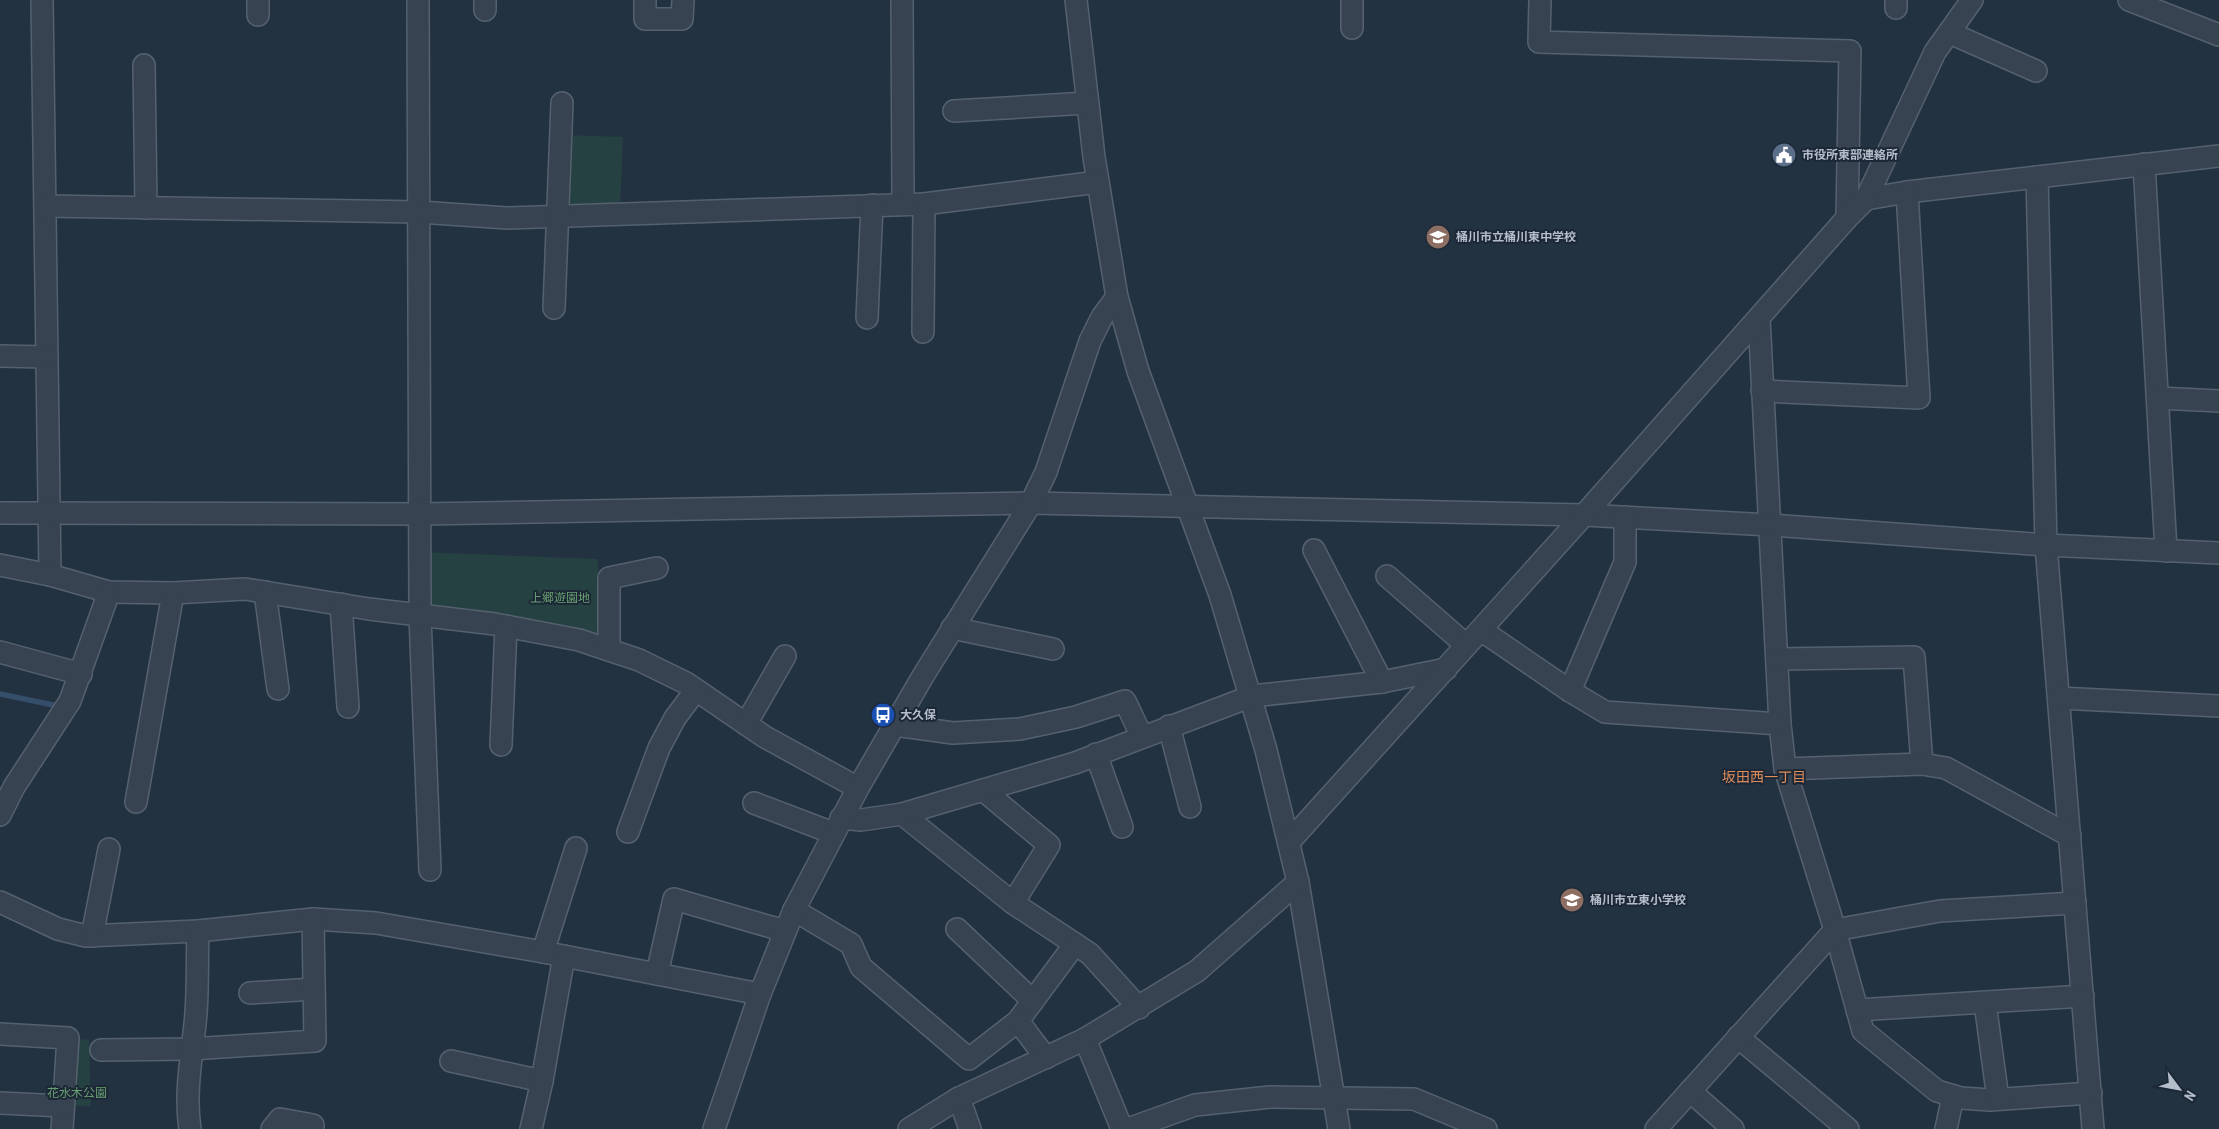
<svg xmlns="http://www.w3.org/2000/svg" width="2219" height="1129" viewBox="0 0 2219 1129" font-family="'Roboto Condensed','Noto Sans JP',sans-serif">
<style>
.green{fill:#254142}
.lines{fill:none;stroke-linecap:round;stroke-linejoin:round}
.stream{stroke:#354e69;stroke-width:5.5}
.minor-casing{stroke:#55616e;stroke-width:24}
.minor{stroke:#374351;stroke-width:21}
.labels{text-anchor:middle;dominant-baseline:central;stroke-width:4;stroke-linejoin:round;paint-order:stroke}
.poi-label{font-size:12px;font-weight:bold;fill:#b4becb;stroke:#1c2836;text-anchor:start}
.park-label{font-size:12px;fill:#699f72;stroke:#1c2836}
.neighbourhood-label{font-size:14px;fill:#de8c5c;stroke:#1c2836}
</style>
<rect width="100%" height="100%" fill="#233241"/>
<g class="green">
<path d="M567,135l56,2 -3,70 -56,-1z"/>
<path d="M421,552l176,7 12,91 -189,-34z"/>
<path d="M68,1038l21,2 2,66h-28z"/>
</g>
<g class="lines">
<path class="stream" d="M0,694l58,12"/>
<defs>
<g id="minor">
<path d="M42,0l8,575"/>
<path d="M418,0l2,616 10,254"/>
<path d="M485,0v10"/>
<path d="M645,0v19h37l1,-19"/>
<path d="M902,0l1,204"/>
<path d="M1076,0l18,157 23,140 21,74 82,224 46,155 32,132 41,247"/>
<path d="M1352,0v28"/>
<path d="M1540,0l-1,42 311,9 -3,167"/>
<path d="M1896,0v8"/>
<path d="M2129,0l90,35"/>
<path d="M258,15v-15"/>
<path d="M1950,33l86,38"/>
<path d="M144,65l2,143"/>
<path d="M954,111l133,-8"/>
<path d="M2144,164l22,387"/>
<path d="M2037,177l9,368 47,584"/>
<path d="M1866,199l41,-7 312,-36"/>
<path d="M45,206l374,6 88,6 417,-14 174,-22"/>
<path d="M554,308l8,-205"/>
<path d="M867,318l5,-113"/>
<path d="M1759,318l21,406 5,45 50,161 28,101 74,60 24,7 29,2 101,-7"/>
<path d="M923,332l1,-128"/>
<path d="M0,356l47,1"/>
<path d="M1762,391l157,7 -12,-206"/>
<path d="M2158,398l61,3"/>
<path d="M0,513l421,1 610,-11 553,12 186,10 276,20 173,8"/>
<path d="M1314,550l68,132"/>
<path d="M0,565l50,10 59,17 64,1 72,-4 124,20 126,15 84,16 60,20 47,23 79,54 93,51"/>
<path d="M1387,576l79,69"/>
<path d="M265,592l13,97"/>
<path d="M341,604l7,103"/>
<path d="M952,628l101,21"/>
<path d="M1481,630l89,61 35,21 175,12"/>
<path d="M609,650v-72l48,-10"/>
<path d="M0,652l81,22"/>
<path d="M1777,659l137,-2 8,107"/>
<path d="M1570,691l55,-129v-45"/>
<path d="M2059,698l160,8"/>
<path d="M746,724l39,-68"/>
<path d="M895,725l58,8 67,-4 56,-12 49,-16 17,36"/>
<path d="M1169,726l21,81"/>
<path d="M501,745l5,-119"/>
<path d="M1096,754l26,73"/>
<path d="M1785,769l137,-5 24,4 124,68"/>
<path d="M983,790l66,55 -36,58"/>
<path d="M136,802l37,-209"/>
<path d="M754,803l79,30"/>
<path d="M902,814l111,89 62,41"/>
<path d="M0,815l14,-28 56,-86 39,-109"/>
<path d="M841,818l20,2 41,-6 173,-51 177,-67 130,-14 64,-13"/>
<path d="M628,832l31,-84 16,-30 21,-28"/>
<path d="M1289,842l295,-327 263,-297 19,-19 69,-147 37,-52"/>
<path d="M0,902l58,27 28,7 112,-5 115,-12 63,4 167,29 217,42"/>
<path d="M794,910l57,34 10,23 108,92 49,-38 57,-77 15,10 49,54"/>
<path d="M957,929l76,72"/>
<path d="M92,936l17,-87"/>
<path d="M543,952l33,-104"/>
<path d="M657,974l17,-75 111,32"/>
<path d="M250,993l64,-4"/>
<path d="M1985,1003l13,96"/>
<path d="M1857,1010l226,-14"/>
<path d="M1018,1021l28,37"/>
<path d="M0,1034l68,4 -6,91"/>
<path d="M1738,1037l110,92"/>
<path d="M1085,1039l37,90"/>
<path d="M101,1050l90,-1 124,-8 -2,-122"/>
<path d="M451,1061l91,20"/>
<path d="M1690,1091l43,38"/>
<path d="M959,1098l11,31"/>
<path d="M0,1103l63,3"/>
<path d="M190,1129c-6,-39 3,-77 6,-116 2,-27 1,-55 2,-82"/>
<path d="M272,1129l8,-10 33,6"/>
<path d="M531,1129l11,-48 22,-125"/>
<path d="M714,1129l46,-135 34,-84 64,-122 65,-112 108,-173 15,-31 44,-131 12,-24 15,-20"/>
<path d="M909,1129l50,-31 126,-59 112,-68 101,-89"/>
<path d="M1128,1129l67,-24 75,-8 144,2 72,30"/>
<path d="M1656,1129l179,-199 105,-19 135,-8"/>
<path d="M1946,1129l7,-33"/>
</g>
</defs>
<use href="#minor" class="minor-casing"/>
<use href="#minor" class="minor"/>
</g>
<defs>
<symbol id="civic-disc" viewBox="-11 -11 22 22"><circle r="9.5" fill="#5c6f8a" stroke="#1c2836"/><path d="M-.6-6.5H3V-4.5H.6V-3L4-1V1h2V6H-6V1h2V-1L-.6-3ZM-1.2 2.5V6h2.4V2.5Z" fill="#fff"/></symbol>
<symbol id="school-disc" viewBox="-11 -11 22 22"><circle r="9.5" fill="#8d6e63" stroke="#1c2836"/><path d="M0-5L7-2L0 1L-7-2ZM-4 1L0 2.5L4 1V4Q0 6-4 4Z" fill="#fff"/></symbol>
<symbol id="bus-disc" viewBox="-11 -11 22 22"><circle r="9.5" fill="#1a4fb4" stroke="#1c2836"/><path d="M-5-6H5V4H4V6H2V4H-2V6H-4V4H-5ZM-3.5-4V0h7V-4ZM-3.5 1.2v1.5H-2V1.2ZM2 1.2v1.5H3.5V1.2Z" fill="#fff"/></symbol>
</defs>
<g fill-rule="evenodd">
<use href="#civic-disc" x="1770" y="141" width="28" height="28"/>
<use href="#school-disc" x="1424" y="223" width="28" height="28"/>
<use href="#bus-disc" x="869" y="701" width="28" height="28"/>
<use href="#school-disc" x="1558" y="886" width="28" height="28"/>
</g>
<g class="labels">
<g class="poi-label">
<text x="1802" y="155">市役所東部連絡所</text>
<text x="1456" y="237">桶川市立桶川東中学校</text>
<text x="900" y="715">大久保</text>
<text x="1590" y="900">桶川市立東小学校</text>
</g>
<g class="park-label">
<text x="560" y="598">上郷遊園地</text>
<text x="77" y="1093">花水木公園</text>
</g>
<g class="neighbourhood-label">
<text x="1764" y="777">坂田西一丁目</text>
</g>
</g>
<g transform="translate(2179 1089) rotate(122)" stroke="#1c2836" stroke-width="4" paint-order="stroke">
<path d="M0-4L9 19L0 12L-9 19Z" fill="#b4becb"/>
<text y="-8" font-size="14" font-weight="bold" text-anchor="middle" fill="#b4becb">N</text>
</g>
</svg>
